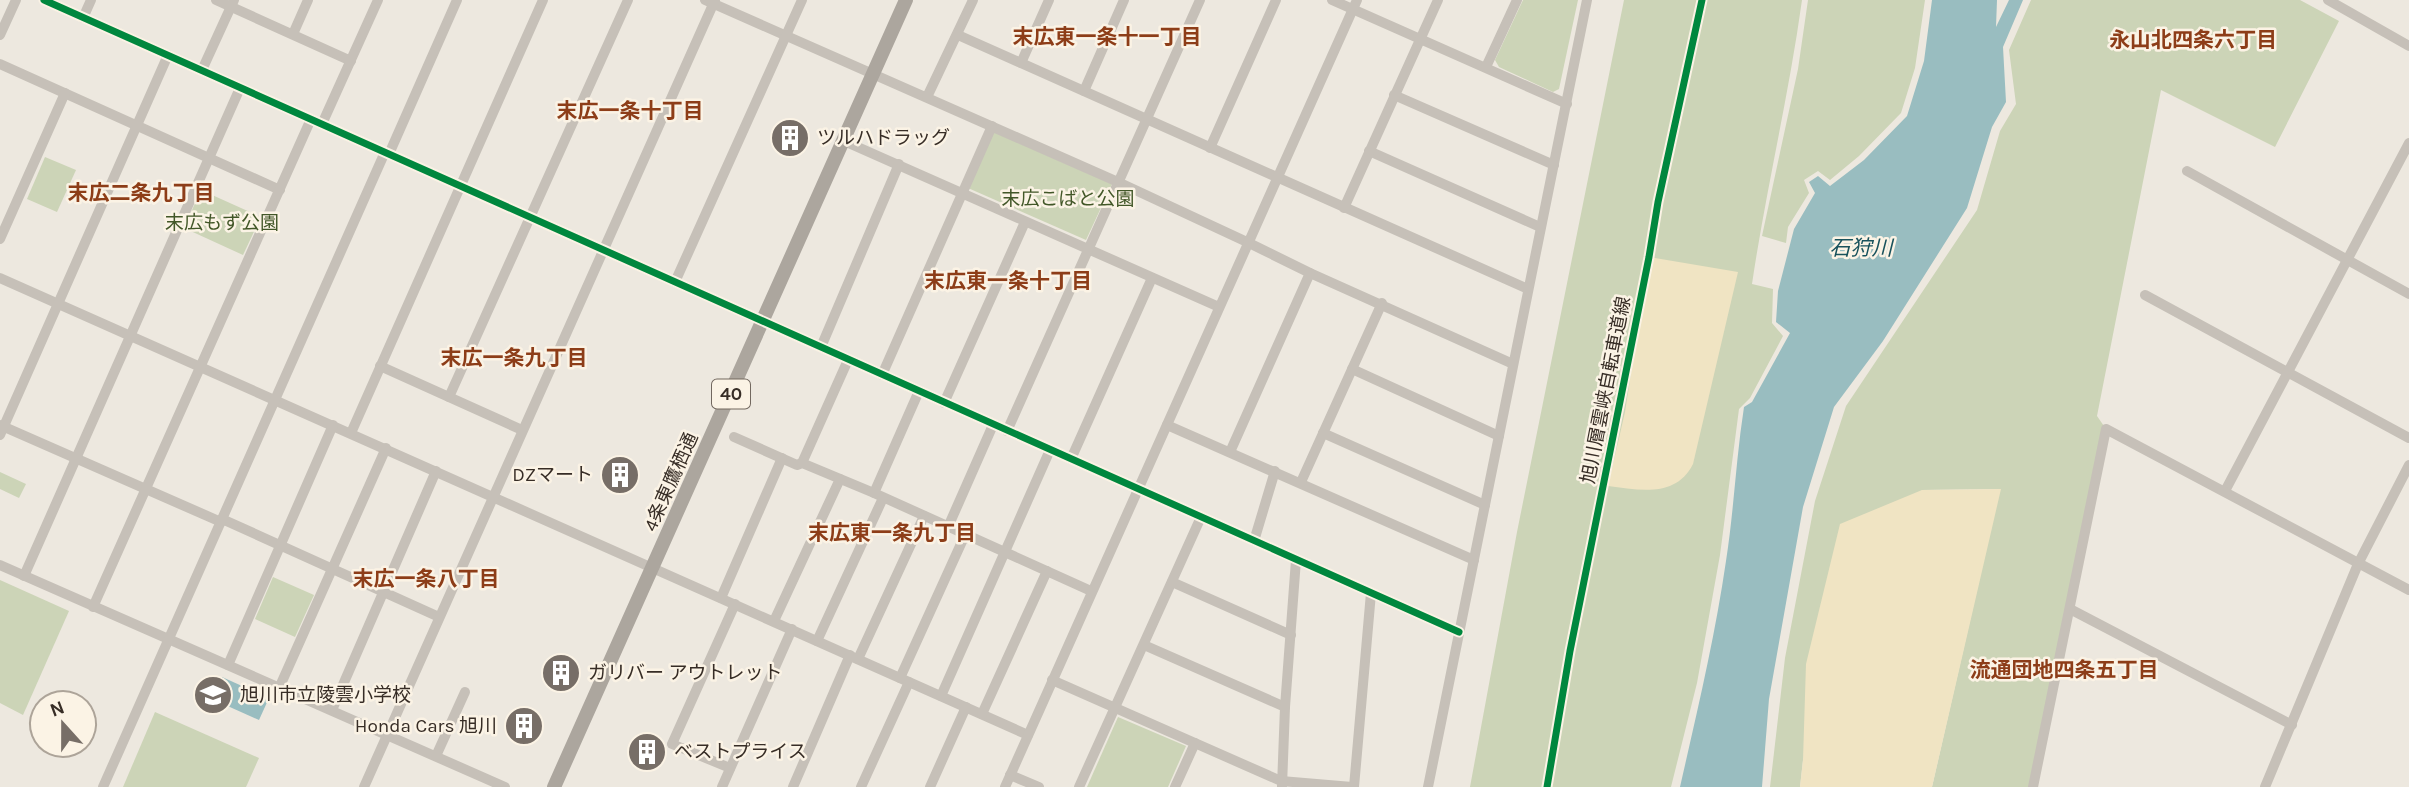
<svg xmlns="http://www.w3.org/2000/svg" width="2409" height="787" viewBox="0 0 2409 787" font-family="Karla,'Noto Sans JP',sans-serif">
<style>
.green{fill:#ccd4b7}
.sand{fill:#f0e4c3}
.water{fill:#99bdc0}
.lines{fill:none;stroke-linecap:round;stroke-linejoin:round}
.minor{stroke:#c6c0b8;stroke-width:10}
.highway{stroke:#aca69e;stroke-width:14}
.cycleway-casing{stroke:#fbf3e5;stroke-width:11}
.cycleway{stroke:#00873e;stroke-width:7}
.labels{text-anchor:middle;dominant-baseline:central;stroke-width:5;stroke-linejoin:round;paint-order:stroke}
.shield{fill:#fbf3e5;stroke:#72685f;stroke-width:2}
.shield-label{font-size:18px;font-weight:bold;fill:#372d26}
.poi-label{font-size:19px;fill:#372d26;stroke:#fbf3e5;text-anchor:start}
.park-label{font-size:19px;fill:#425728;stroke:#fbf3e5}
.street-label{font-size:19px;fill:#372d26;stroke:#fbf3e5}
.neighbourhood-label{font-size:21px;font-weight:bold;fill:#8d3d18;stroke:#fbf3e5}
.water-label{font-size:21px;font-style:italic;fill:#18525c;stroke:#fbf3e5}
</style>
<rect width="100%" height="100%" fill="#ede8df"/>
<g class="green">
<path d="M1523,0h55l-19,89 -6,3 -54,-25 -4,-7z"/>
<path d="M1624,0h178c-13,95 -36,189 -50,284l21,5 -1,34 11,13 -33,62 -11,11 -19,146 -23,128 -26,104h-201l47,-255z"/>
<path d="M1808,0h117l-10,68 -14,45 -42,43 -29,24 -12,-9 -14,9 5,13 -21,34 -2,16 -24,-7 36,-167z"/>
<path d="M2031,0h269l39,21 -64,126 -114,-57 -64,326 9,13 -73,358h-101l68,-298 -78,1 -119,270 -3,27h-30l15,-129 30,-157 31,-95 131,-196 23,-79 16,-27 -7,-54z"/>
<path d="M994,132l118,52 -26,56 -118,-52z"/>
<path d="M45,157l31,13 -19,42 -30,-13z"/>
<path d="M201,190l60,27 -18,38 -59,-27z"/>
<path d="M0,472l26,12 -7,14 -19,-9z"/>
<path d="M273,577l41,18 -19,42 -40,-18z"/>
<path d="M0,580l69,31 -46,104 -23,-12z"/>
<path d="M155,712l104,46 -13,29h-123z"/>
<path d="M1118,717l68,29 -18,41h-81z"/>
</g>
<g class="sand">
<path d="M1649,257l89,15 -45,192c-17,34 -53,26 -85,22l17,-74z"/>
<path d="M2001,489l-69,298h-132l3,-27 3,-96 34,-140 82,-34z"/>
</g>
<g class="water">
<path d="M1932,0h65l-1,27 13,-27h14l-20,47 3,55 -14,25 -25,81 -84,133 -49,66 -31,100 -34,192 -7,88h-82c17,-75 35,-150 46,-226 8,-51 10,-103 18,-154l8,-5 38,-69 -14,-11 2,-31 16,-62 21,-36 -6,-11 9,-6 12,10 34,-26 43,-44 17,-55z"/>
<path d="M222,677l47,21 -10,22 -47,-21z"/>
</g>
<g class="lines">
<g class="minor">
<path d="M44,0l1415,632"/>
<path d="M216,0l135,61"/>
<path d="M705,0l413,182 129,60 63,31 203,91"/>
<path d="M1332,0l235,104"/>
<path d="M2328,0l81,46"/>
<path d="M83,18l8,-18"/>
<path d="M293,34l15,-34"/>
<path d="M0,35l16,-35"/>
<path d="M958,35l570,254"/>
<path d="M1021,63l28,-63"/>
<path d="M0,64l280,126"/>
<path d="M1486,67l31,-67"/>
<path d="M202,70l32,-70"/>
<path d="M1084,91l40,-91"/>
<path d="M1394,95l160,70"/>
<path d="M927,97l46,-97"/>
<path d="M322,124l56,-124"/>
<path d="M844,141l375,166"/>
<path d="M1210,148l66,-148"/>
<path d="M1369,151l171,76"/>
<path d="M389,154l68,-154"/>
<path d="M2187,171l222,123"/>
<path d="M1344,208l94,-208"/>
<path d="M0,239l65,-146"/>
<path d="M0,278l1028,457"/>
<path d="M675,282l127,-282"/>
<path d="M2145,295l264,143"/>
<path d="M821,347l78,-183"/>
<path d="M380,366l142,64"/>
<path d="M1352,369l147,67"/>
<path d="M882,375l110,-249"/>
<path d="M449,397l179,-397"/>
<path d="M944,403l81,-181"/>
<path d="M0,425l221,97"/>
<path d="M1167,425l307,135"/>
<path d="M1007,431l193,-431"/>
<path d="M351,433l192,-433"/>
<path d="M1323,433l162,72"/>
<path d="M0,435l168,-380"/>
<path d="M734,437l63,28 5,-2 72,30 217,98"/>
<path d="M1230,452l80,-179"/>
<path d="M1071,459l81,-181"/>
<path d="M802,463l46,-103"/>
<path d="M1301,482l81,-179"/>
<path d="M2225,491l184,-348"/>
<path d="M874,493l45,-102"/>
<path d="M222,519l217,98"/>
<path d="M948,527l45,-102"/>
<path d="M1254,541l21,-70"/>
<path d="M0,565l505,222"/>
<path d="M24,576l216,-488"/>
<path d="M1172,582l119,53"/>
<path d="M721,598l61,-140"/>
<path d="M93,607l218,-488"/>
<path d="M2070,609l222,116"/>
<path d="M774,621l66,-142"/>
<path d="M817,641l66,-143"/>
<path d="M1144,645l141,62"/>
<path d="M858,659l66,-143"/>
<path d="M228,665l105,-240"/>
<path d="M900,678l65,-143"/>
<path d="M1052,680l229,101 71,6"/>
<path d="M280,686l106,-238"/>
<path d="M941,696l109,-246"/>
<path d="M332,710l104,-239"/>
<path d="M982,714l65,-143"/>
<path d="M436,756l29,-64"/>
<path d="M730,768l-58,-24 63,-140"/>
<path d="M1010,775l29,12"/>
<path d="M1282,786l3,-79 11,-147"/>
<path d="M103,787l282,-635"/>
<path d="M364,787l351,-787"/>
<path d="M722,787l70,-158"/>
<path d="M793,787l57,-132"/>
<path d="M861,787l48,-105"/>
<path d="M930,787l36,-80"/>
<path d="M1005,787l352,-787"/>
<path d="M1079,787l122,-270"/>
<path d="M1175,787l20,-44"/>
<path d="M1354,787l17,-194"/>
<path d="M1428,787l159,-787"/>
<path d="M2033,787l73,-358 303,161"/>
<path d="M2265,787l93,-223 51,-99"/>
</g>
<path class="highway" d="M554,787l352,-787"/>
<defs>
<g id="cycleway">
<path d="M44,0l1415,632"/>
<path d="M1547,787l23,-136 79,-394 9,-55 44,-202"/>
</g>
</defs>
<use href="#cycleway" class="cycleway-casing"/>
<use href="#cycleway" class="cycleway"/>
</g>
<defs>
<symbol id="building-disc" viewBox="-11 -11 22 22"><circle r="9.5" fill="#776e67" stroke="#fbf3e5"/><path d="M-4-6H4V6H1V3H-1V6H-4ZM-2.5-4.3h1.7v1.8h-1.7ZM.8-4.3h1.7v1.8H.8ZM-2.5-1h1.7V.8h-1.7ZM.8-1h1.7V.8H.8Z" fill="#fff"/></symbol>
<symbol id="school-disc" viewBox="-11 -11 22 22"><circle r="9.5" fill="#776e67" stroke="#fbf3e5"/><path d="M0-5L7-2L0 1L-7-2ZM-4 1L0 2.5L4 1V4Q0 6-4 4Z" fill="#fff"/></symbol>
</defs>
<g fill-rule="evenodd">
<use href="#building-disc" x="768" y="116" width="44" height="44"/>
<use href="#building-disc" x="598" y="453" width="44" height="44"/>
<use href="#building-disc" x="539" y="651" width="44" height="44"/>
<use href="#school-disc" x="191" y="673" width="44" height="44"/>
<use href="#building-disc" x="502" y="704" width="44" height="44"/>
<use href="#building-disc" x="625" y="730" width="44" height="44"/>
</g>
<g class="labels">
<rect class="shield" x="712" y="379.5" width="38" height="29" rx="5"/>
<g class="shield-label">
<text x="731" y="394">40</text>
</g>
<g class="poi-label">
<text x="817" y="138">ツルハドラッグ</text>
<text x="593" y="475" text-anchor="end">DZマート</text>
<text x="588" y="673">ガリバー アウトレット</text>
<text x="240" y="695">旭川市立陵雲小学校</text>
<text x="497" y="726" text-anchor="end">Honda Cars 旭川</text>
<text x="674" y="752">ベストプライス</text>
</g>
<g class="park-label">
<text x="1068" y="199">末広こばと公園</text>
<text x="222" y="223">末広もず公園</text>
</g>
<g class="street-label">
<text transform="translate(1606 390) rotate(-79)">旭川層雲峡自転車道線</text>
<text transform="translate(671 482) rotate(-66)">4条東鷹栖通</text>
</g>
<g class="neighbourhood-label">
<text x="1107" y="37">末広東一条十一丁目</text>
<text x="2193" y="40">永山北四条六丁目</text>
<text x="630" y="111">末広一条十丁目</text>
<text x="141" y="193">末広二条九丁目</text>
<text x="1008" y="281">末広東一条十丁目</text>
<text x="514" y="358">末広一条九丁目</text>
<text x="892" y="533">末広東一条九丁目</text>
<text x="426" y="579">末広一条八丁目</text>
<text x="2064" y="670">流通団地四条五丁目</text>
</g>
<g class="water-label">
<text x="1861" y="248">石狩川</text>
</g>
</g>
<g transform="translate(63 724) rotate(339)"><circle r="33" fill="#fbf3e5" stroke="#ada499" stroke-width="2"/>
<path d="M0-5L12 26L0 18L-12 26Z" fill="#776e67"/>
<text y="-10" font-size="19" font-weight="bold" text-anchor="middle" fill="#372d26">N</text>
</g>
</svg>
